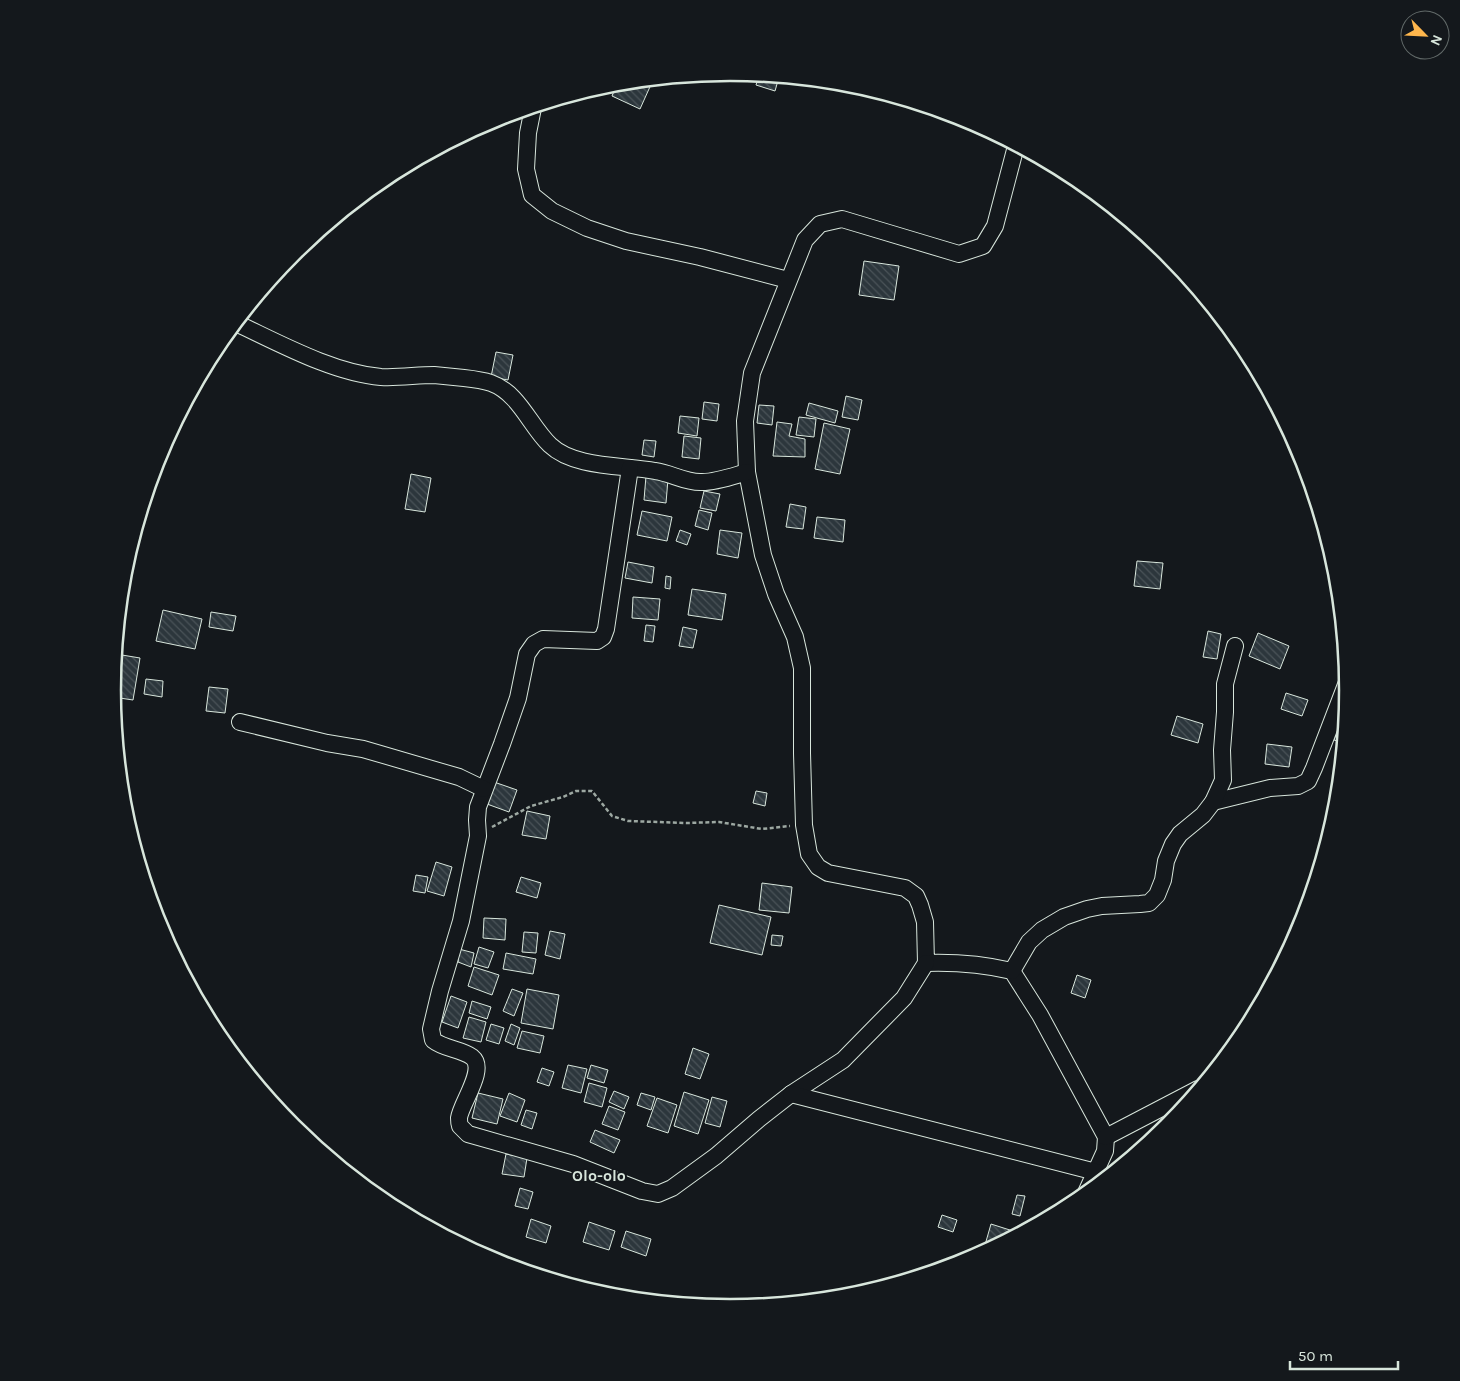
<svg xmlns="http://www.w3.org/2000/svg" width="1460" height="1381" viewBox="0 0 1460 1381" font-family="Karla,sans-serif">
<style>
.building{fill:url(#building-back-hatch);stroke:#d8e6dc}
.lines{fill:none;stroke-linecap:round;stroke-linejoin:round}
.minor-casing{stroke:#d8e6dc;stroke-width:18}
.path{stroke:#9da8a2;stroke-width:2.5;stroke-dasharray:4 2.5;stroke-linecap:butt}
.minor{stroke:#14181c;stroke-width:16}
.labels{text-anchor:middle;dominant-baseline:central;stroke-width:4;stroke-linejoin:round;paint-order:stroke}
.quarter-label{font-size:16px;font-weight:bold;fill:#d8e6dc;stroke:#14181c}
.rim{fill:none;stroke:#d8e6dc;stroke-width:2.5}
</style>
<defs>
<pattern id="building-back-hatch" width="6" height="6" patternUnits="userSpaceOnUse" patternTransform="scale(1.25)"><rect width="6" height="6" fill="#2c363c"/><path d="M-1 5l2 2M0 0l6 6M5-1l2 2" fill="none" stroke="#4a5358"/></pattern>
</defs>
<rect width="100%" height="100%" fill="#14181c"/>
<g class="building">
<path d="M759,75l20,2 -4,14 -19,-6z"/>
<path d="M653,80l-13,29 -28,-13 5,-12z"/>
<path d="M864,261l35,5 -5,34 -35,-5z"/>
<path d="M496,352l17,3 -5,25 -17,-3z"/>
<path d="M846,396l16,4 -4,20 -16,-3z"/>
<path d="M704,402l15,2 -2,17 -15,-2z"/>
<path d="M809,403l29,8 -3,12 -29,-8z"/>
<path d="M759,405l15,1 -2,19 -15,-2z"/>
<path d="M680,416l19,2 -2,18 -19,-3z"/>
<path d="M799,417l17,2 -2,18 -18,-2z"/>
<path d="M777,422l15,2 -3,12 16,3v18l-32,-1z"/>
<path d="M824,423l26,6 -10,45 -25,-5z"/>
<path d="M684,436l17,2 -2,21 -17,-2z"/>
<path d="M644,440l12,1 -2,16 -12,-2z"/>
<path d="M411,474l20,4 -6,34 -20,-3z"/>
<path d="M646,476l22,3 -2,24 -22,-3z"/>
<path d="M704,491l16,3 -4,17 -16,-3z"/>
<path d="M790,504l16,3 -3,22 -17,-2z"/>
<path d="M699,510l13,3 -4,17 -13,-4z"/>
<path d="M642,511l30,6 -5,24 -30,-6z"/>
<path d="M817,517l28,3 -2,22 -29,-4z"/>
<path d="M680,530l11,4 -4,11 -11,-4z"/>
<path d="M720,530l22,3 -4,25 -21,-4z"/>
<path d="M1137,561l26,2 -3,26 -26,-3z"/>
<path d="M628,562l26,5 -2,16 -27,-5z"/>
<path d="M666,576l5,1 -1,12 -5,-1z"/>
<path d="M692,589l34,5 -4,26 -34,-5z"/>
<path d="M633,597l27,2 -2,21 -26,-2z"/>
<path d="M163,610l39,9 -7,30 -39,-8z"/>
<path d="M211,612l25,4 -3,15 -24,-4z"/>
<path d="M646,625l9,1 -2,16 -9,-1z"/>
<path d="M683,627l14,3 -4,18 -14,-2z"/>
<path d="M1208,631l13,3 -4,25 -14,-2z"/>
<path d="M1258,633l31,13 -9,23 -31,-13z"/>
<path d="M116,654l24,4 -7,42 -20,-3 -1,-7z"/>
<path d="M146,679l17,2 -1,16 -18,-3z"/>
<path d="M209,687l19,2 -3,24 -19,-2z"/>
<path d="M1286,693l22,7 -6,16 -21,-7z"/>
<path d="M1344,713l2,1 -3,29 -9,-3z"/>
<path d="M1177,716l26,8 -5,19 -27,-8z"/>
<path d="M1267,744l25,3 -3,20 -24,-3z"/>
<path d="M494,782l23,8 -8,22 -22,-8z"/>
<path d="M756,791l11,2 -2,13 -12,-3z"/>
<path d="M527,811l23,5 -4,23 -24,-4z"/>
<path d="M436,862l16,5 -8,29 -17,-5z"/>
<path d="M416,875l12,2 -3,16 -12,-2z"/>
<path d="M521,877l20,6 -4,15 -21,-6z"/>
<path d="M762,883l30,4 -3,26 -30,-3z"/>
<path d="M719,905l52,12 -9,38 -52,-12z"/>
<path d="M484,918l22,1 -1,21 -22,-2z"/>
<path d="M550,931l15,3 -5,25 -15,-4z"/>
<path d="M524,932l14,1 -2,20 -14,-1z"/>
<path d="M772,935l11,1 -2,10 -10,-1z"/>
<path d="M479,947l15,5 -6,16 -14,-4z"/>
<path d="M459,949l15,4 -3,14 -13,-5z"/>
<path d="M506,953l30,6 -3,15 -30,-5z"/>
<path d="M474,967l25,8 -7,20 -24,-9z"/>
<path d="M1077,975l14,5 -6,18 -14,-5z"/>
<path d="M512,989l11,4 -9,23 -11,-5z"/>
<path d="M527,989l32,6 -6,34 -32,-6z"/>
<path d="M451,996l16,6 -9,26 -16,-6z"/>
<path d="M472,1001l19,6 -4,12 -18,-6z"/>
<path d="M469,1017l17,5 -5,20 -18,-4z"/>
<path d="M491,1024l13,4 -5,16 -13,-4z"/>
<path d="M511,1024l9,4 -6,17 -9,-4z"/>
<path d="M522,1031l22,5 -4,17 -23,-5z"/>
<path d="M693,1048l16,6 -9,25 -15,-5z"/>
<path d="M568,1065l19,4 -6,24 -19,-5z"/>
<path d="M591,1065l17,5 -4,13 -17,-5z"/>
<path d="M542,1068l12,4 -5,14 -12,-4z"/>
<path d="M589,1083l18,5 -5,19 -18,-5z"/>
<path d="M614,1091l15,6 -5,12 -15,-7z"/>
<path d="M684,1092l25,8 -11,34 -24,-8z"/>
<path d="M478,1093l25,6 -6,25 -25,-6z"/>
<path d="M509,1093l16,7 -8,22 -17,-6z"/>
<path d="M641,1093l14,4 -4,13 -14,-5z"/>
<path d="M712,1097l15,4 -7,26 -15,-4z"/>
<path d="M657,1098l20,7 -9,28 -21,-7z"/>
<path d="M609,1106l16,6 -7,18 -16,-6z"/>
<path d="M526,1110l11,3 -5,16 -11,-4z"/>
<path d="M595,1130l25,10 -6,13 -24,-11z"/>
<path d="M506,1154l21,4 -3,19 -22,-3z"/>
<path d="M520,1188l13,4 -5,17 -13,-3z"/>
<path d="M1017,1195l8,1 -5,20 -8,-2z"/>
<path d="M942,1215l15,5 -4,12 -15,-5z"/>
<path d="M531,1219l20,7 -5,17 -20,-6z"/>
<path d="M589,1222l26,9 -6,19 -26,-8z"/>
<path d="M991,1224l22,7 -2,7 -18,9 -8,-2z"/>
<path d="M626,1231l25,8 -5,17 -25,-9z"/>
</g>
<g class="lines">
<defs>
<g id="minor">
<path d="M533,108l-5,25 -2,36 6,26 20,16 35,17 39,13 74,16 88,23"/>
<path d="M1016,146l-21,80 -12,20 -24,8 -117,-35 -22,5 -15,16 -53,133 -7,48 2,51 16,83 13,39 19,43 7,31v85l2,72 5,29 9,13 10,6 77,15 11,8 4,9 5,17 1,41c31,-1 56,1 86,8l28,44 66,122 -1,14 -20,44"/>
<path d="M236,323c43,20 97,50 145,54 18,1 36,-2 53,-2 10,1 20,2 30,3 9,1 18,2 27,5 28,10 39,43 59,62 24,23 73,20 105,26 16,2 31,12 47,11 15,0 31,-6 45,-10"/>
<path d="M630,468l-24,161 -3,8 -6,4 -54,-2 -9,5 -7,10 -9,44 -16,46 -24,63 -1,13 1,16 -17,85 -21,70 -9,38 2,11c11,9 28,9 39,17 15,12 -11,46 -13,61 0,3 0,5 1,8l8,8 105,30 69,27 16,3 14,-6 44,-32 43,-37 32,-25 52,-34 61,-62 22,-35"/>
<path d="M240,722l87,21 36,6 96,28 25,12"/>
<path d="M1213,802l57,-14 28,-2 10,-5 6,-13 33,-86"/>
<path d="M1012,971l17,-29 13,-12 22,-13 23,-8 15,-3 38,-2 9,-1 8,-8 6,-15 3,-19 7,-17 7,-10 23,-19 10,-13 10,-22 -1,-30 3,-38v-28l10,-38"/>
<path d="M791,1094l305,78"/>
<path d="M1106,1137l92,-48"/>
</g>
</defs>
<use href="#minor" class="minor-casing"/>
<path class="path" d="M492,827l39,-21 32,-9 13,-6h16l20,25 16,5 58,2 33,-1 43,7 28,-3"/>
<use href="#minor" class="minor"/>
</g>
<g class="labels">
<g class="quarter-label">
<text x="599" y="1175">Olo-olo</text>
</g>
</g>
<path d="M0 0H1460V1381H0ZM121 690a609 609 0 1 1 1218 0a609 609 0 1 1-1218 0Z" fill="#14181c" fill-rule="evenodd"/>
<path class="rim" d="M121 690a609 609 0 1 1 1218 0a609 609 0 1 1-1218 0Z"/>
<g transform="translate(1425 35) rotate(114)"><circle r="24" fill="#14181c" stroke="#626a69"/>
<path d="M0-4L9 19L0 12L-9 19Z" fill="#ffb74d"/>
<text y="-8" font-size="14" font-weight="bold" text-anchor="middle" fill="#d8e6dc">N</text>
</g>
<path d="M1290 1361v8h108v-8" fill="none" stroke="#d8e6dc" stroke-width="2.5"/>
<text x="1298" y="1361" font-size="15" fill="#d8e6dc" stroke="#14181c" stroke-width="4" paint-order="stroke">50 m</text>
</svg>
